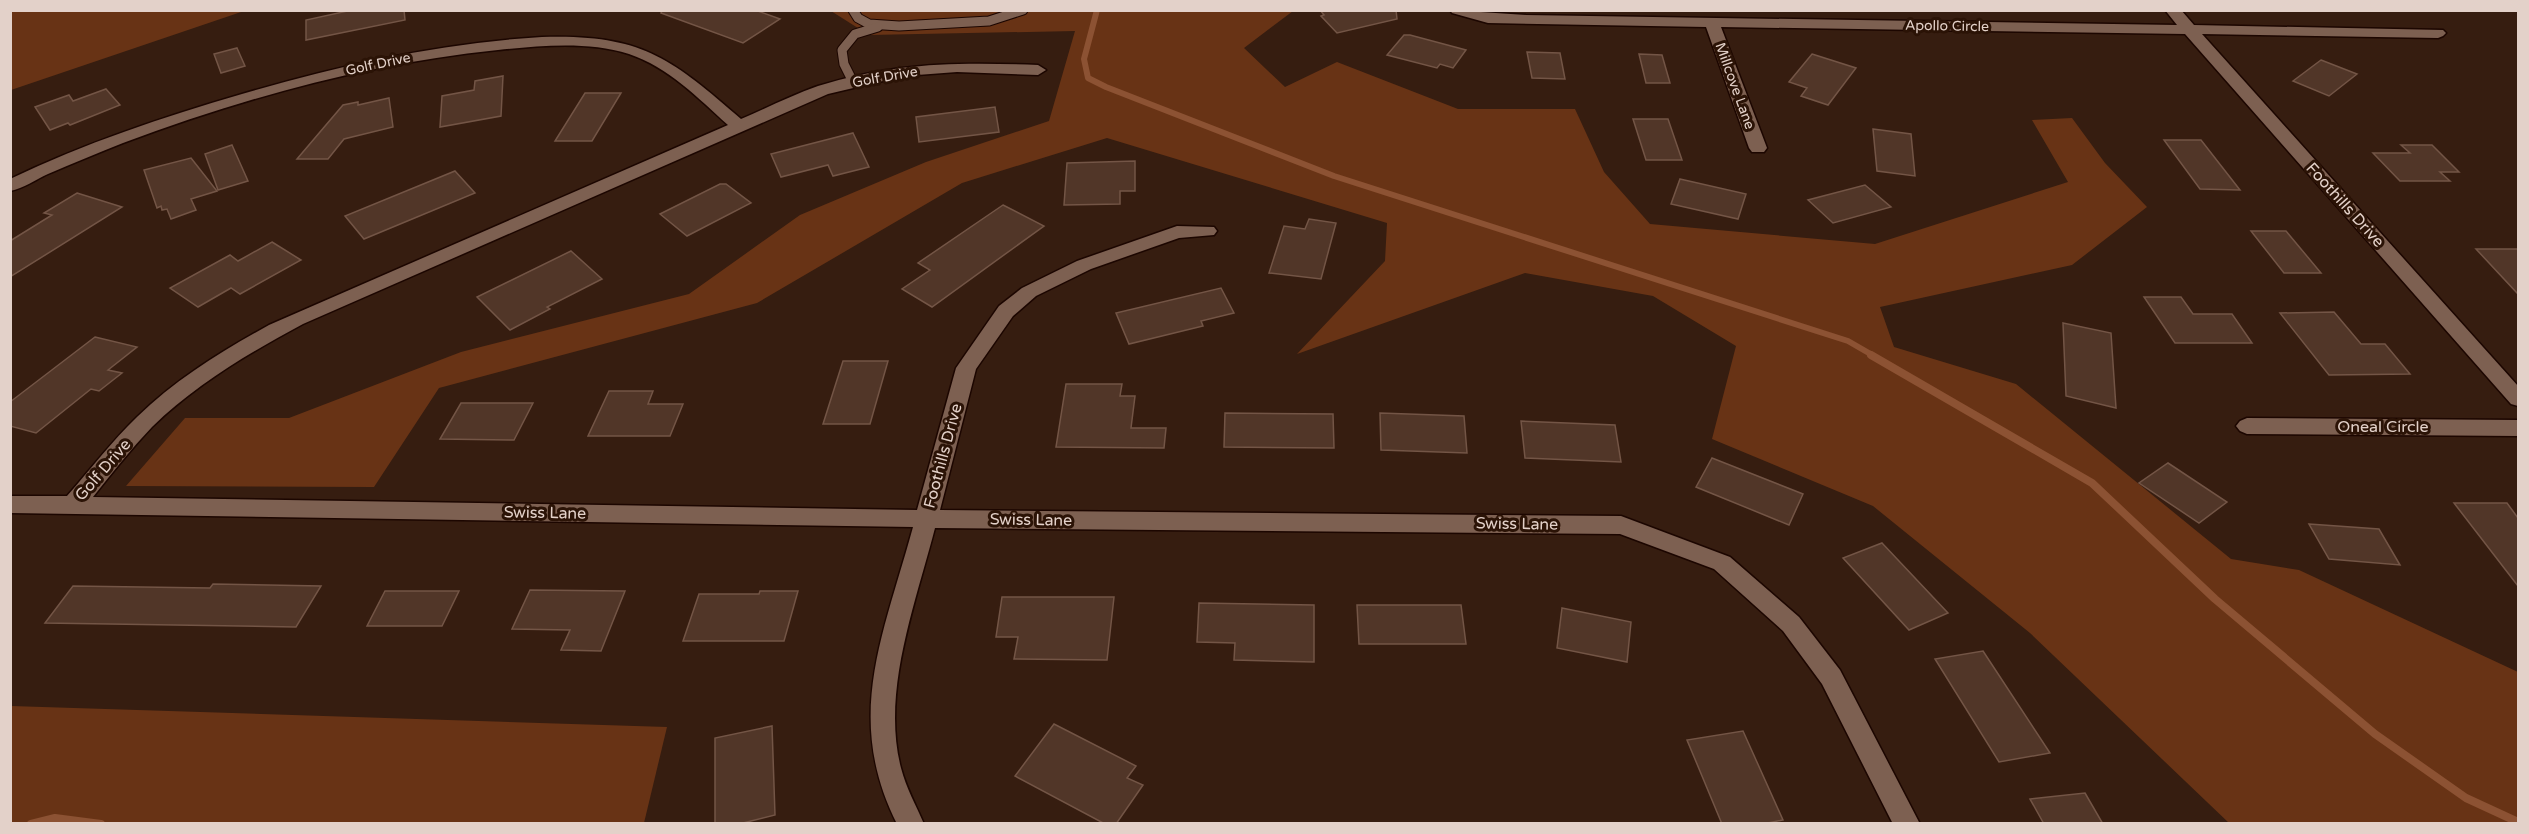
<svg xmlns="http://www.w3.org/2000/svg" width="2529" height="834" viewBox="0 0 2529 834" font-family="'Varela Round',sans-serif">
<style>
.green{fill:#683315}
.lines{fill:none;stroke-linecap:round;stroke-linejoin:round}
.stream-far1{stroke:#8c5233;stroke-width:6}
.stream{stroke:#8c5233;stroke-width:8}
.building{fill:#513628;stroke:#735546;stroke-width:1.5}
.service-casing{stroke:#1c0600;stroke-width:11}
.minor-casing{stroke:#1c0600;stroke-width:3}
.service{stroke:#7d6051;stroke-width:9}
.minor{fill:#7d6051;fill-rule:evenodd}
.labels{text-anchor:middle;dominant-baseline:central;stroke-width:6;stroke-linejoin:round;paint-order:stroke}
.far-street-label{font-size:14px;fill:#e3d1c9;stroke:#2b1306}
.street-label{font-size:16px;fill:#e3d1c9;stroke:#2b1306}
</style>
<rect width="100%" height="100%" fill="#361d10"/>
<g class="green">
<path d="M11,10h233v1l-233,79z"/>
<path d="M831,11h462l-49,37 41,39 52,-25 121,47h117l29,63 46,52 225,20 193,-62 -36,-62 40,-2 33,45 42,44 -75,58 -192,42 14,40 122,37 215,175 68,11 219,102v151h-289l-199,-190 -157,-127 -161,-67 24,-93 -83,-50 -128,-23 -228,81 88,-93 2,-38 -280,-85 -145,45 -205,120 -318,85 -65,99 -248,-1 59,-68h104l172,-66 228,-58 111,-79 126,-53 123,-41 26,-90 -206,4z"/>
<path d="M11,706l656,21 -23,96 -633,1z"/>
</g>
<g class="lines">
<path class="stream-far1" d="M1097,10l-13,49 4,19 18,9 228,89 514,165 26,15"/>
<g class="stream">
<path d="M1871,355l221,128 123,116 160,135 91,64 52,24"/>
<path d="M31,824l24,-6 46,6"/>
</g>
</g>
<g class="building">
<path d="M352,10h52l1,10 -99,20v-20z"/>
<path d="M662,10h93l25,9 -37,24 -82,-30z"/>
<path d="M1320,10h76l1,9 -60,14 -16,-17 3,-1z"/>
<path d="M1404,35h6l56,15 -13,18 -13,-4 -3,4 -50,-13z"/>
<path d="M237,48l8,18 -24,7 -7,-19z"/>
<path d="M1527,52l33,1 5,26 -33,-1z"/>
<path d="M1639,54l23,1 8,28h-24z"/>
<path d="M1812,54l44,14 -28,37 -27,-9 6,-8 -18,-6z"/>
<path d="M2321,60l36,14 -28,22 -36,-15z"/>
<path d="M503,76l-2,40 -61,11 2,-31 32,-6 1,-9z"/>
<path d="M106,89l14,16 -50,20 -2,-2 -18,7 -15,-23 34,-12 4,6z"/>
<path d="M585,93h36l-29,48h-37z"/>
<path d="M389,98l4,29 -49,12 -16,20h-31l46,-54 15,-3v3z"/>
<path d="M995,107l4,25 -80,10 -3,-25z"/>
<path d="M1633,119h35l14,41h-36z"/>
<path d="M1873,129l38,5 4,42 -38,-5z"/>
<path d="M853,133l16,34 -36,9 -5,-11 -47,12 -10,-23z"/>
<path d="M2164,140h37l39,50 -40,-1z"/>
<path d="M232,145l16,36 -30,9 -13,-36z"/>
<path d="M2401,145h31l27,27h-19l10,9h-50l-27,-28h37z"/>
<path d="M191,158l26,33 -26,8 5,11 -25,9 -4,-10 -5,1 -1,-4 -4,2 -13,-38z"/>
<path d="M1135,161v30h-15v13l-56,1 3,-42z"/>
<path d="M455,171l20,22 -111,46 -19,-23z"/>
<path d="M1680,179l66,15 -8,25 -67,-15z"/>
<path d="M720,184h6l25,19 -64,33 -27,-22z"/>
<path d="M1865,185l26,22 -58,16 -25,-23z"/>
<path d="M77,193l45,14 -112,70v-36l42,-26 -8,-2z"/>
<path d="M1003,205l41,21 -112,81 -30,-18 28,-19 -12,-7z"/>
<path d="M1309,219l27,4 -15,56 -52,-6 15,-47 21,3z"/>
<path d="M2251,231h35l35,42h-37z"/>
<path d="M272,242l29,18 -61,34 -9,-6 -33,19 -28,-19 60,-33 8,6z"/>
<path d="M2476,249h42v45z"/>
<path d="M571,251l31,28 -55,28 3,2 -40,21 -33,-33z"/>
<path d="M1221,288l13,25 -33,8 2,5 -74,18 -13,-31z"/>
<path d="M2144,297h37l12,17h39l20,29h-77z"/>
<path d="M2334,312l27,32h24l25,30 -81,1 -49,-62z"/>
<path d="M2063,323l48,10 5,75 -50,-12z"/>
<path d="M95,337l42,10 -29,23 14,3 -23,18 -8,-2 -55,44 -26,-7v-24z"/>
<path d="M843,361h45l-18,63h-47z"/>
<path d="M1066,384h56l-2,12h15l-4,32h35l-2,20 -108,-1z"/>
<path d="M609,391h44l-5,13h35l-13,32h-82z"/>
<path d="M461,403h72l-19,37 -74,-1z"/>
<path d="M1225,413l108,1 1,34 -110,-1z"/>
<path d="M1380,413l84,3 3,37 -86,-3z"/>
<path d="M1521,421l94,4 6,37 -96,-4z"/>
<path d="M1712,458l91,36 -14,31 -93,-38z"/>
<path d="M2168,463l59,39 -28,21 -60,-40z"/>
<path d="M2454,503h53l11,15v68z"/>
<path d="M2309,524l70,5 21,36 -71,-6z"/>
<path d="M1882,543l66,70 -39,17 -66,-72z"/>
<path d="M213,584l108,2 -25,41 -251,-4 28,-37 137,2z"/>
<path d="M530,590l95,1 -24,60 -40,-1 9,-20 -58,-1z"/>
<path d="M385,591h74l-17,35h-75z"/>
<path d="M760,591h38l-14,50h-101l16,-47h60z"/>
<path d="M1002,597h112l-7,63 -93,-1 4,-22h-22z"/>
<path d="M1199,603l115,2v57l-80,-2 1,-17 -38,-1z"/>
<path d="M1357,605h104l5,39h-107z"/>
<path d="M1562,608l69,14 -4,40 -70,-14z"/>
<path d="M1983,651l67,102 -51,9 -64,-103z"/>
<path d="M1054,724l82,42 -9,12 16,7 -27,39h-11l-90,-48z"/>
<path d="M772,726l3,89 -36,9h-24v-86z"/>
<path d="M1743,731l40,89 -20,4h-41l-35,-84z"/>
<path d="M2085,793l18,31h-59l-14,-25z"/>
</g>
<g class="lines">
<defs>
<g id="service">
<path d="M853,10l5,8 11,6 30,2 90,-5 34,-11"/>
<path d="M853,82l-9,-18 -2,-14 13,-16 23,-7"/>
</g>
<g id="minor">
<path d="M1450,10l76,5 651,10 -12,-15h16l13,15 249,5 3,3 -3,3 -5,2 -236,-4 316,352v20l-7,-2 -326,-370 -464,-7 46,121 -3,4h-12l-3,-4 -43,-121 -218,-4 -36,-10z"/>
<path d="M542,37c98,-3 128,20 199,82 26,-11 51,-24 77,-33 76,-24 142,-24 220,-21l8,5 -8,5 -81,-3 -53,4 -76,18 -525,230c-54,29 -107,60 -151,103 -21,22 -40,46 -59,70l824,13 39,-142 43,-62 23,-18 55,-27 100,-35 37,1 3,4 -3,4 -35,3 -88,31 -55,27 -23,20 -37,53 -36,141 681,6 109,41 69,60 41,53 80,154h-27l-71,-140 -39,-53 -69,-62 -94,-35 -685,-6c-19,74 -54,164 -34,240 5,20 15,37 23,56h-27c-54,-107 -13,-190 16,-297l-903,-14v-17h57c23,-26 45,-55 70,-79 39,-38 85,-66 132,-92l459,-200c-30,-27 -60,-58 -99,-71 -42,-13 -89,-8 -131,-4 -128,13 -255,48 -375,93 -25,10 -50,20 -75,31 -13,6 -24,14 -38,17v-12c75,-36 153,-62 232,-85 98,-29 198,-51 300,-57z"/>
<path d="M2247,418l271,2v16l-271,-2 -7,-3 -4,-5 4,-5z"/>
</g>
</defs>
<use href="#service" class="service-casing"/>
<use href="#minor" class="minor-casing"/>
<use href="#service" class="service"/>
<use href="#minor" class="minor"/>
</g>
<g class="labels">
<g class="far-street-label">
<text transform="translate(1947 26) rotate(1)">Apollo Circle</text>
<text transform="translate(378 64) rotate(-12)">Golf Drive</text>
<text transform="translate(885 77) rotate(-10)">Golf Drive</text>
<text transform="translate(1735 86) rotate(70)">Millcove Lane</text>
</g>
<g class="street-label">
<text transform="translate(2345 205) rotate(48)">Foothills Drive</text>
<text x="2383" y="427">Oneal Circle</text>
<text transform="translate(943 456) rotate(-75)">Foothills Drive</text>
<text transform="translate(103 470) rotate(-49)">Golf Drive</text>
<text transform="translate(545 513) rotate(1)">Swiss Lane</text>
<text transform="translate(1031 520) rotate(1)">Swiss Lane</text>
<text transform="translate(1517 524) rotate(1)">Swiss Lane</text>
</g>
</g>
<rect width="2529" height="834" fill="none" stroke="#e3d1c9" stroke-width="24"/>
</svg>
